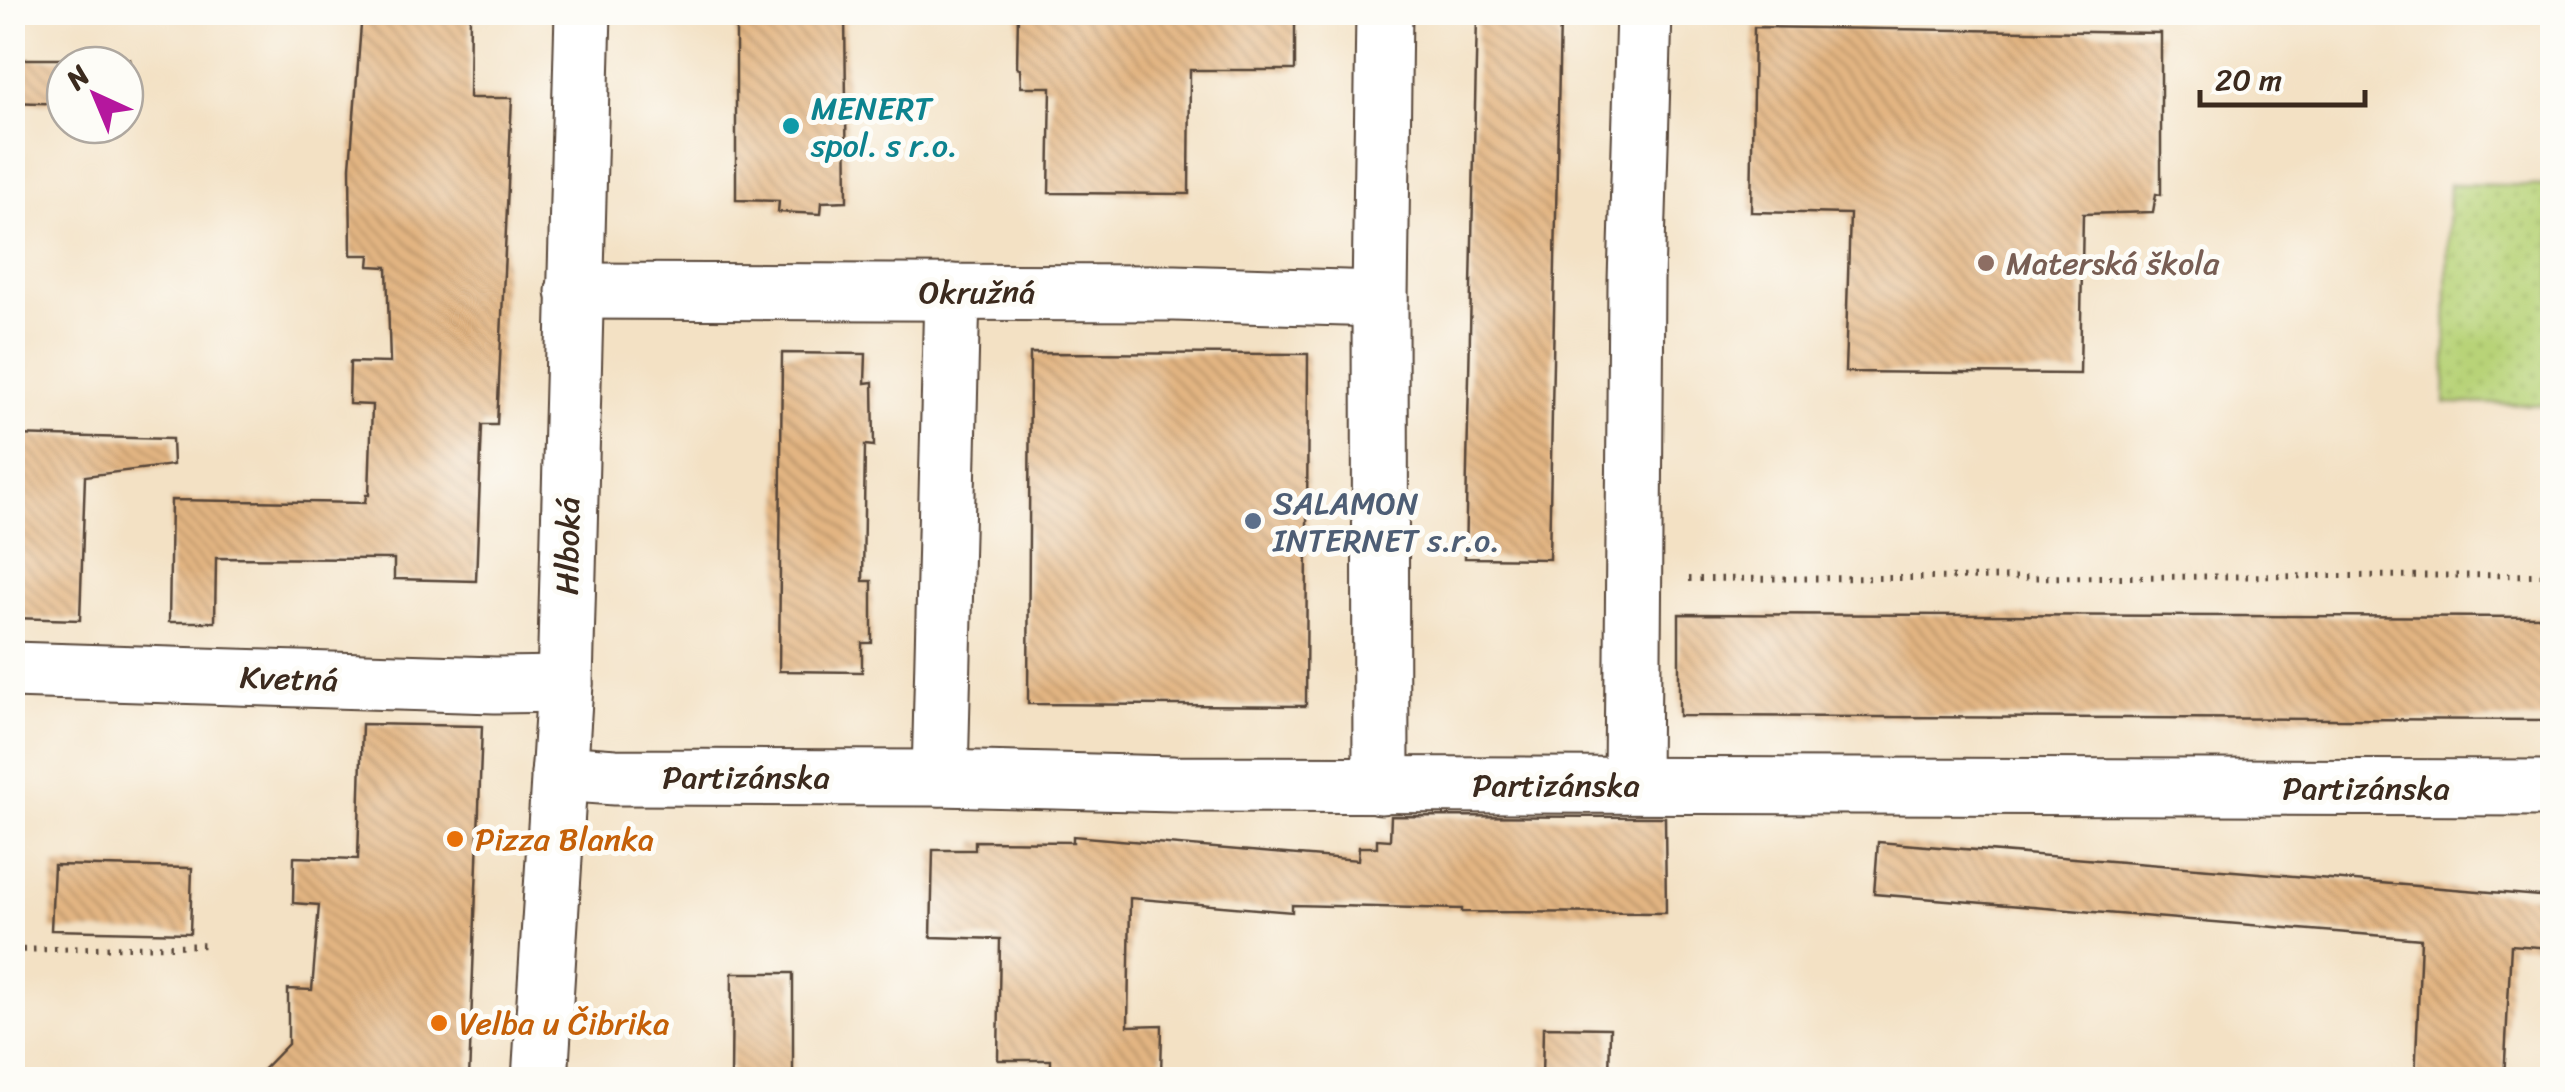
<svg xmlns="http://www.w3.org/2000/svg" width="2565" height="1092" viewBox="0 0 2565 1092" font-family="Sriracha,sans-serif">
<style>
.park{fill:url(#park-dots);stroke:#7a7e4b;stroke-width:2.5}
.building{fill:url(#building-back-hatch)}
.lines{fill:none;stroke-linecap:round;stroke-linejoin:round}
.minor-casing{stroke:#574537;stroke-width:59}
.path{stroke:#574537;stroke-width:6;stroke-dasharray:2.5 8;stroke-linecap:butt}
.minor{stroke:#fff;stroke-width:55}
.culture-dot{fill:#0f9aa8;stroke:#fdfcf7;stroke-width:4}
.education-dot{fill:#8d6e63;stroke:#fdfcf7;stroke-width:4}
.service-dot{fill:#5c6f8a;stroke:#fdfcf7;stroke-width:4}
.food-dot{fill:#e8710a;stroke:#fdfcf7;stroke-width:4}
.labels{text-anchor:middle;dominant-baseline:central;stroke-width:10;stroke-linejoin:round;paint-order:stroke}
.culture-label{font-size:32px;fill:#0d838f;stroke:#fdfcf7;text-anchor:start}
.education-label{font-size:32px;fill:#785e54;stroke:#fdfcf7;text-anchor:start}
.street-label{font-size:32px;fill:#3b2a1e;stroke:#fdfcf7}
.service-label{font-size:32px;fill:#4e5e75;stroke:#fdfcf7;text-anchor:start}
.food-label{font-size:32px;fill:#c56008;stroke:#fdfcf7;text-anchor:start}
</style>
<defs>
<pattern id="park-dots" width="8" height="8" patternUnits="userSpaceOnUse" patternTransform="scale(2.5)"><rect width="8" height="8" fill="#b8d378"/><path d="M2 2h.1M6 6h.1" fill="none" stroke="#9fb567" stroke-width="1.8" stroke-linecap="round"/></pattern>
<pattern id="building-back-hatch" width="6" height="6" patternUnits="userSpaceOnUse" patternTransform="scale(2.5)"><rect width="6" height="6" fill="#e3b582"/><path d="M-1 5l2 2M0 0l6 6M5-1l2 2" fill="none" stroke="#b9936a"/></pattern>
</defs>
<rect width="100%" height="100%" fill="#fdfcf7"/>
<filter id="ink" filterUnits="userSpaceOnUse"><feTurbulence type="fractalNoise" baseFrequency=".01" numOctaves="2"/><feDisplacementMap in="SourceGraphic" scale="20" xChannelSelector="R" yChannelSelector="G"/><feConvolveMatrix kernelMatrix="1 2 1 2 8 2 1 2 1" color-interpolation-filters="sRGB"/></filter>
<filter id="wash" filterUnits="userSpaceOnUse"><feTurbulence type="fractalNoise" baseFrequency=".0048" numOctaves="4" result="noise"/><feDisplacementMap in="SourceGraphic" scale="40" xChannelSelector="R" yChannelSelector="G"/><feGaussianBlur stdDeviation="2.25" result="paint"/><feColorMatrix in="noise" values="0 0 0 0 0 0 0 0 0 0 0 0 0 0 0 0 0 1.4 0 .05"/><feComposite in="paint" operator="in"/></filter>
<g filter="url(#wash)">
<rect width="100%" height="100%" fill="#f3e1c4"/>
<path class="park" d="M2449,184l103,2v219l-107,-2z"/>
<g id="blocks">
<g class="building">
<path d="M362,12h108l-1,86h43l-15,327h-15l-6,156 -82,-2v-20l-178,-1 -1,64h-46l2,-122 194,3 1,-8h3l3,-90 -23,-1 1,-42 40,1 -3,-96 -18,-1 1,-11h-19l-1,-88z"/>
<path d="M736,12h109l2,189 -25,1 -1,12 -43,-2 1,-11 -43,-1z"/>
<path d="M1018,12h277v58h-105l-1,124 -140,-1 2,-106h-30l-1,-18 -3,-1z"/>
<path d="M1477,16l83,1 -11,542 -84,-1z"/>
<path d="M1754,27l407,6v162l-5,-1 -3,18 -70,2 -3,160 -235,-2 5,-158 -99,-2z"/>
<path d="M12,59h118v47h-5v-41h-60v39l-53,-2z"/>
<path d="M782,353l84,1 -1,29 8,-1 1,64 -9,-1 -2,136h9v62h-10v29l-83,-1z"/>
<path d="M1030,353l278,1 -2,352 -278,-2z"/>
<path d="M12,435l160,4 1,26 -88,11 -5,144 -68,-2z"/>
<path d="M1679,614l873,3v103l-873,-4z"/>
<path d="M362,724l120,2 -13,354h-216l35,-36v-55l24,1 7,-85 -26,-2 1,-46 64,2z"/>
<path d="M1391,816l274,1 1,96 -204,-1v-3l-170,-4v7l-162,-14 -2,128 34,-1 -1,55h-110v-20h-53l2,-121 -69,-2 2,-87h42v-9l98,1v-6l285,24 1,-13h18v-8l13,1z"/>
<path d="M1878,842l674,55v51l-41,-3 -7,135h-89l6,-141 -547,-45z"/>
<path d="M54,865l138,3 -2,65 -139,-3z"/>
<path d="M732,973h61v107h-62z"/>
<path d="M1543,1027l67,1 -1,52h-67z"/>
</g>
</g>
</g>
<g filter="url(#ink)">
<use href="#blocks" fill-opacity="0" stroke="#574537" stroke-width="2.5"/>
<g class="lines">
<defs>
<g id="minor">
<path d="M574,291l601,2 205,6"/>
<path d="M12,670l483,15 70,-1"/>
<path d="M559,773l56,4 325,1 234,6 1378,4"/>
<path d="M940,778l12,-486"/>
<path d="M1632,784l4,-503 8,-269"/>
<path d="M1381,786l-1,-487 4,-287"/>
<path d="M540,1080l25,-396 18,-672"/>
</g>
</defs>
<use href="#minor" class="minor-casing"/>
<g class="path">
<path d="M1689,579l863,-4"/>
<path d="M12,950l199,-5"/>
</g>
<use href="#minor" class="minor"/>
</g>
</g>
<circle class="culture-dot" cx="791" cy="126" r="10"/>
<circle class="education-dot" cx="1986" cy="263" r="10"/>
<circle class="service-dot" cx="1253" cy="521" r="10"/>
<g class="food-dot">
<circle cx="455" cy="839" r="10"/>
<circle cx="439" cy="1023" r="10"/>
</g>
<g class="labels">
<g class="culture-label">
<text x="811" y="108">MENERT<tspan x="811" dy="37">spol. s r.o.</tspan></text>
</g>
<g class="education-label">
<text x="2006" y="263">Materská škola</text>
</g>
<g class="street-label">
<text x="977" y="292">Okružná</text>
<text transform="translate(568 546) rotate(-89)">Hlboká</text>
<text transform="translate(289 679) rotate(2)">Kvetná</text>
<text x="746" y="777">Partizánska</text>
<text x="1556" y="785">Partizánska</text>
<text x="2366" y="788">Partizánska</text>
</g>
<g class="service-label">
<text x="1273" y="503">SALAMON<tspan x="1273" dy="37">INTERNET s.r.o.</tspan></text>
</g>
<g class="food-label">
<text x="475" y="839">Pizza Blanka</text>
<text x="459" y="1023">Velba u Čibrika</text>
</g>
</g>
<rect width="2565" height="1092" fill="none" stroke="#fdfcf7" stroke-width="50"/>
<g transform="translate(95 95) rotate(316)"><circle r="48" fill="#fdfcf7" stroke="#afa8a0" stroke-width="2.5"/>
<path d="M0-8L18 38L0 25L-18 38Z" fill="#b5179e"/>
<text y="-15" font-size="28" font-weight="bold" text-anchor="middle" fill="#3b2a1e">N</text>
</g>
<path d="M2200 90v15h165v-15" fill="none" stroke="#3b2a1e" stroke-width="5"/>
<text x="2215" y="90" font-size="30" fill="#3b2a1e" stroke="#fdfcf7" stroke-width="8" paint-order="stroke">20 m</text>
</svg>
